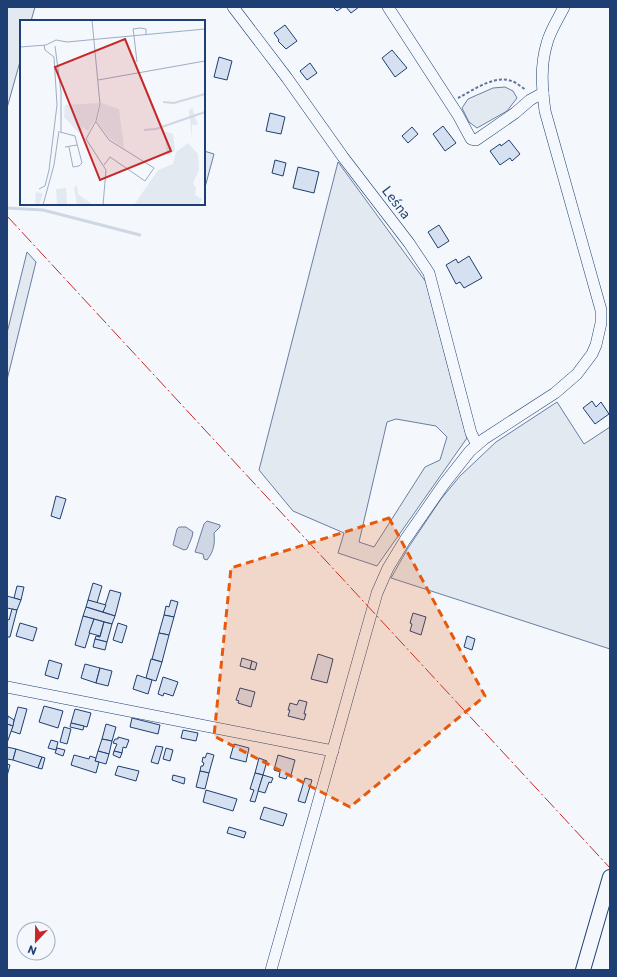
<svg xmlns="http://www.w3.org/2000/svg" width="617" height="977" viewBox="0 0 617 977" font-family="Commissioner,sans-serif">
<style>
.green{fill:#e3e9f0;stroke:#687fa3;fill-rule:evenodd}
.water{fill:#cfd7e4;stroke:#687fa3}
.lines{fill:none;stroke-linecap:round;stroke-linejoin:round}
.stream{stroke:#cfd7e4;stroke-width:3}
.building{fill:#d5e0f0;stroke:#1d3f73}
.minor-casing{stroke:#1d3f73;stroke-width:12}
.major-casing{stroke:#1d3f73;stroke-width:16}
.path{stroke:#5e769c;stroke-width:2;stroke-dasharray:3 2;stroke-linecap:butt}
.minor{stroke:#f4f7fb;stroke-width:11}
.major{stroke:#f4f7fb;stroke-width:14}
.power{stroke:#c62828;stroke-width:1;stroke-dasharray:14 3 2 3;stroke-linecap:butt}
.marked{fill:#e8590c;fill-opacity:0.2;stroke:#e8590c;stroke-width:3;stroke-dasharray:8 5;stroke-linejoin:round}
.labels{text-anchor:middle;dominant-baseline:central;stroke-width:3;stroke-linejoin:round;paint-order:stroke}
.street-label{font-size:14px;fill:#1d3f73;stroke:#f4f7fb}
.inset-river{fill:none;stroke:#cfd7e4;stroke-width:2}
.inset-road{fill:none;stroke:#9eadc5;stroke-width:1}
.view{fill:#c62828;fill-opacity:0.15;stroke:#c62828;stroke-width:2}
.inset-edge{fill:none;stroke:#1d3f73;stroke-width:2}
</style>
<rect width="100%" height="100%" fill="#f4f7fb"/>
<g class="green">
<path d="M7,7h28l-4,14h-10v37l-14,50z"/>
<path d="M505,87l8,4 4,7 -10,13 -30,17 -8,-6 -7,-14 6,-9 25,-11z"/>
<path d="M204,151l10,3 -10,37z"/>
<path d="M338,162l88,120 41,156 -90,128 -39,-13 6,-20 -51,-22 -34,-41zM396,419l40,7 11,11 -7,23 -15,7 -51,80 -15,-5 28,-120z"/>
<path d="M27,252l9,10 -29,118v-47z"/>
<path d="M557,402l27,42 26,-17v222l-219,-71 17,-30 33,-49 19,-23 36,-34z"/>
</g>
<g class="water">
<path d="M207,521l13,4v2l-6,6c1,11 0,18 -7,27l-3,-1 -1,-5 -8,-2 9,-28z"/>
<path d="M179,527h7l7,5 -1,5 -5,12 -3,1 -11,-5 4,-16z"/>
</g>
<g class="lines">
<path class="stream" d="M7,208l36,2 97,25"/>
</g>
<g class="building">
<path d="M333,7h10l-6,4z"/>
<path d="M346,7h13l-8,6z"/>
<path d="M285,25l12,16 -11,8 -8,-8 1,-1 -5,-7z"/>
<path d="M392,50l15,18 -12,9 -13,-19z"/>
<path d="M219,57l13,4 -5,19 -13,-3z"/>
<path d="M310,63l7,10 -10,7 -7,-9z"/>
<path d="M270,113l15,4 -4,17 -15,-3z"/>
<path d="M443,126l13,17 -11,8 -12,-17z"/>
<path d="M412,127l6,7 -10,9 -6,-7z"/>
<path d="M509,140l11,14 -8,7 -2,-3 -10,7 -10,-14 10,-7 1,2z"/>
<path d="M275,160l11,3 -3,13 -11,-3z"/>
<path d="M298,167l21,5 -5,21 -21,-5z"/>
<path d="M439,225l10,16 -11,7 -10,-16z"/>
<path d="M469,256l13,22 -18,10 -4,-6 -4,2 -10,-19 10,-6 2,4z"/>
<path d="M592,401l4,6 5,-5 8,12 -14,10 -12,-16z"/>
<path d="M56,496l10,3 -6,20 -9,-3z"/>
<path d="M93,583l9,3 -5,17 -9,-3z"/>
<path d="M17,586l7,1 -3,13 -7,-2z"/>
<path d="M110,590l11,3 -6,23 -12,-4z"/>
<path d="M7,596l14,4 -4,10 -10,-2z"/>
<path d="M88,600l18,5 -3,7 -17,-5z"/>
<path d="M171,600l7,2 -4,15 -10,-2 2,-9 3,1z"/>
<path d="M86,607l29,9 -3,8 -29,-8z"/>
<path d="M12,609l5,1 -7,27h-3v-18l2,1z"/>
<path d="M413,613l13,4 -5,18 -11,-4 2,-7 -2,-1z"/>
<path d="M164,615l10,2 -5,18 -10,-2z"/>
<path d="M83,616l11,3 -9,29 -10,-3z"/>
<path d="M94,619l10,3 -4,14 -11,-3z"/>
<path d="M104,622l8,2 -5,18 -12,-3 1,-3 4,1z"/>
<path d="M20,623l17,5 -4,13 -17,-5z"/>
<path d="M118,623l9,3 -5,17 -9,-3z"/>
<path d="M159,633l10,2 -7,27 -10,-3z"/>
<path d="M467,636l8,3 -3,11 -8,-3z"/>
<path d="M95,639l12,3 -2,8 -12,-3z"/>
<path d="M318,654l15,5 -6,24 -16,-4z"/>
<path d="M242,658l10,3 -2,8 -10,-3z"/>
<path d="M151,659l11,3 -6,19 -10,-3z"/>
<path d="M49,660l13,4 -4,15 -13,-4z"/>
<path d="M252,661l5,2 -2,7 -5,-1z"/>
<path d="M85,664l15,4 -4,15 -15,-5z"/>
<path d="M100,668l12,3 -4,15 -12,-3z"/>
<path d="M137,675l15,5 -4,14 -15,-5z"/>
<path d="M163,677l15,5 -5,14 -9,-3 -1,3 -5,-2z"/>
<path d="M240,688l15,4 -4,15 -13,-4 1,-2 -3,-1z"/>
<path d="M299,700l8,2 -3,12h2l-2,6 -16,-4 2,-6h-2l2,-7 7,2z"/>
<path d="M44,706l19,5 -5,17 -19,-6z"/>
<path d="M18,707l9,2 -7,25 -9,-3z"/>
<path d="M75,709l16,4 -4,14 -16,-4z"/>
<path d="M8,716l6,4 -1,6 -6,-2z"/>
<path d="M132,718l28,7 -2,9 -28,-7z"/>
<path d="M71,723l13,3 -1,4 -13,-3z"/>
<path d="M7,724l6,2 -6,17z"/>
<path d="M106,724l10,3 -4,14 -10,-2z"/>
<path d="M64,727l7,2 -4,15 -7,-2z"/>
<path d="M183,730l15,3 -2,8 -15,-3z"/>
<path d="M118,737l11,3 -3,8 -3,-1 -1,6 -8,-2 3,-7 -4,-1 2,-4h3z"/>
<path d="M102,739l10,2 -3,13 -11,-3z"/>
<path d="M51,740l7,2 -2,8 -8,-2z"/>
<path d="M234,744l15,4 -3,14 -16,-4z"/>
<path d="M156,746l7,1 -5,17 -7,-2z"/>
<path d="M7,747l9,2 -3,11 -6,-1z"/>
<path d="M57,748l8,2 -2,6 -8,-3z"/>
<path d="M166,748l7,2 -3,11 -7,-2z"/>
<path d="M16,749l26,8 -4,11 -25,-8z"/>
<path d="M98,751l11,3 -3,10 -11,-3z"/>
<path d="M114,751l8,2 -2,5 -7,-3z"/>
<path d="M207,753l7,2 -5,18 -9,-2 1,-5h2l1,-3 -2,-1 1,-5 2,1z"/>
<path d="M74,755l15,4 1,-3 6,2 -1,3 4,1 -3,11 -25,-8z"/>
<path d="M278,755l17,5 -4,15 -3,-1 -2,5 -7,-2 1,-5 -6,-2z"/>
<path d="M42,757l3,1 -3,11 -4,-1z"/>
<path d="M259,758l8,3 -4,14 -8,-2z"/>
<path d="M7,764l3,1 -3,11z"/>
<path d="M118,766l21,5 -3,10 -21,-6z"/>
<path d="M200,771l9,2 -4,16 -9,-2z"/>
<path d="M255,773l8,2 -8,27 -5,-1 4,-11 -4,-1z"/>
<path d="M173,775l12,3 -1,6 -12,-4z"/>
<path d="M263,775l10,3 -2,5 -2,-1 -4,11 -7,-2z"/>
<path d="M305,778l7,2 -7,23 -7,-2z"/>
<path d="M206,790l31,9 -4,12 -30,-9z"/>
<path d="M264,807l23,7 -4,12 -23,-7z"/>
<path d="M229,827l17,5 -2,6 -17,-5z"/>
</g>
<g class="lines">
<defs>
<g id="minor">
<path d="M233,7l54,71 56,79 66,86 20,30 42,160 6,12"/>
<path d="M388,7l70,108 13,24 5,1 39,-27 15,-13 13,-7"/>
<path d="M7,687l326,64"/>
<path d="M271,970l106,-377 11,-25 17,-28 39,-56 26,-33 14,-12 71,-46 22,-19 15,-20 4,-9 5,-22v-13l-56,-199c-3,-23 -5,-45 2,-68 3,-12 11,-24 17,-36"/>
</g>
<path id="major" d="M583,970l27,-93"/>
</defs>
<use href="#minor" class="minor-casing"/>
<use href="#major" class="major-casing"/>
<path class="path" d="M458,98c16,-8 39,-26 58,-15 3,2 7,5 10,7"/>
<use href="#minor" class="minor"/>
<use href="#major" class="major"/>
<path class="power" d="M7,216l603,652"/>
</g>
<path class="marked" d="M389,518l96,178 -135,111 -136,-71 17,-168z"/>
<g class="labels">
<g class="street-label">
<text transform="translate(397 202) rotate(52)">Leśna</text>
</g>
</g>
<g transform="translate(20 20)">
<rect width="185" height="185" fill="#f4f7fb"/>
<path d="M79,83l-3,15 -8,13 -5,-4 -4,6 -15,-16 1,-12zM81,83l18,6 5,39 -15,-10 -12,-16zM172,87l6,18h-6v13l-3,-27zM144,111l9,3 2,17 -8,5zM168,123l10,11 1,16 -6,13 3,5 -1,7 7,4 -3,6h-65l24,-35 15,-6 3,-12zM57,166l1,8 15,11h-16l-3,-18zM46,168l1,17h-10l-1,-16zM16,169v3l7,2 -4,11h-4z" fill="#e3e9f0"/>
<path class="inset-river" d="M143,82l11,1 31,-9M124,110l12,-1 49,-17"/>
<path class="inset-road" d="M72,0l8,84 -4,17 -10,18 20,31 -3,35M114,16l3,26M114,16l-1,-7 7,-1 6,1v5M35,26l6,46v40M0,27l26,-2 10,-5 11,2 138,-13M78,60l107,-19M76,102l13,18 45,28 -9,13 -35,-24 -6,8M40,112l15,4 7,27 -3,3 -6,1 -4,-20M45,127l12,-2M19,169l6,-3 4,-16 8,-65 -3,-48 -9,-7 -1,-5M23,185l11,-40 5,-34"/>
<path class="view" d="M105,19l46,112 -71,29 -45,-113z"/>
<rect width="185" height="185" class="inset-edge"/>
</g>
<rect width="617" height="977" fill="none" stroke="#1d3f73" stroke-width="16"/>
<g transform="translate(36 941) rotate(202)"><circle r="19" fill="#f4f7fb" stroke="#9eadc5"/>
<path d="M0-3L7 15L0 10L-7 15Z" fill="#c62828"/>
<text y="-6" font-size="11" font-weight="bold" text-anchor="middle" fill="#1d3f73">N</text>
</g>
</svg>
